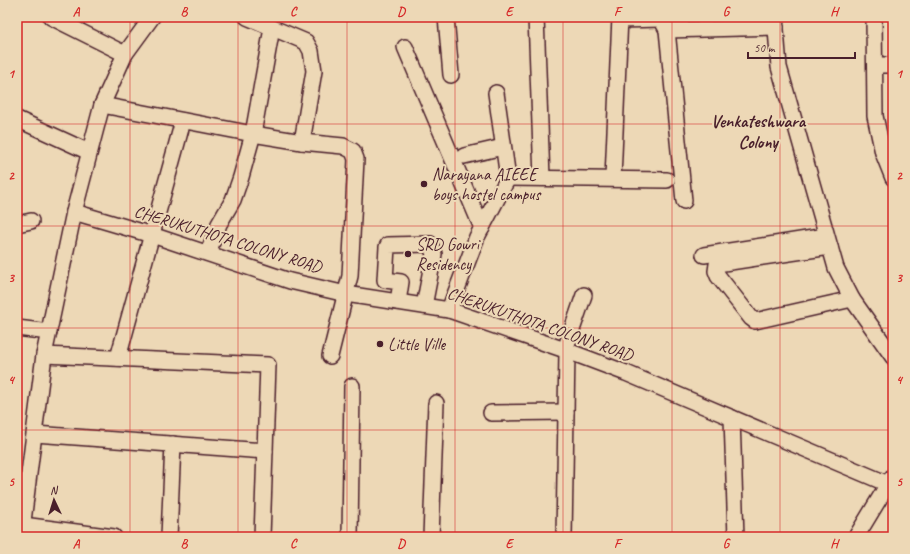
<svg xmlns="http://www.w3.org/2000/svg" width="910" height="554" viewBox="0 0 910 554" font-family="Caveat,sans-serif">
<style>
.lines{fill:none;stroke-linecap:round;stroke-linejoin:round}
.minor-casing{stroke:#4a1f2b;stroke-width:18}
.minor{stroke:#edd8b6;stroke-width:15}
.grid{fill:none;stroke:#d62828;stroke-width:1;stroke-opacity:0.55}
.poi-dot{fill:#4a1f2b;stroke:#edd8b6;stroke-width:1.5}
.labels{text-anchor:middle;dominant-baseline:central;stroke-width:4;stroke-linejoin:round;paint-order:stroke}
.poi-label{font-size:17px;fill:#4a1f2b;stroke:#edd8b6;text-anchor:start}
.street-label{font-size:17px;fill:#4a1f2b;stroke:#edd8b6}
.neighbourhood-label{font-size:18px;font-weight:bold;fill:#4a1f2b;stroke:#edd8b6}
.neatline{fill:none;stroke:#d62828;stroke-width:1.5}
.grid-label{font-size:13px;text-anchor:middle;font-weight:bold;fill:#d62828}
</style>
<rect width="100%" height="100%" fill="#edd8b6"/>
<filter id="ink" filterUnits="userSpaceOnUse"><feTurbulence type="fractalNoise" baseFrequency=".025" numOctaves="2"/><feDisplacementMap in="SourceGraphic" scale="8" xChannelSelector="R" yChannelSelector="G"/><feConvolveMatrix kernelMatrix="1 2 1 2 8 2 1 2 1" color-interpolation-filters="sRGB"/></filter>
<g filter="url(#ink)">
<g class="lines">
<defs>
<g id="minor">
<path d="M51,17l74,37"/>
<path d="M247,17l59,25 5,9 3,20 -12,71"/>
<path d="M446,17l5,58"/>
<path d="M536,17l6,161"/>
<path d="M660,17l7,13 17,171"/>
<path d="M775,17l4,50 57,201 16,31 41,58"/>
<path d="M874,17l1,99 8,37 10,25"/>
<path d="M620,20l42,-1"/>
<path d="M667,30l109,-3"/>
<path d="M405,47l77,181"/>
<path d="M875,65h18"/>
<path d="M102,105l151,29 49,8 41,4 10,5 3,8 -6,117 -20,80"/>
<path d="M17,119l72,33"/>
<path d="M464,156l39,-9"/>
<path d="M508,178l159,2"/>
<path d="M613,178l7,-161"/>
<path d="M74,212l78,23 138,46 56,13 103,16 116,40 61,23 262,111"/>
<path d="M17,224l14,-3"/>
<path d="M830,247l-113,17 -1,7 2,5 33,42 4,3 97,-22"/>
<path d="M208,253l11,-29 14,-24 8,-23 12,-43 19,-106"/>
<path d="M704,255l122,-19"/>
<path d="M398,302l3,-20 -16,-2 2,-33 1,-2 42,-1 4,10 -10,52"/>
<path d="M449,310l28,-73 31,-59 -12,-85"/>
<path d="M17,328l32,4"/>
<path d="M565,350l19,-55"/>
<path d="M44,355l224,10 -6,172"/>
<path d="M118,358l65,-237"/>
<path d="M491,413l75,-1"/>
<path d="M732,418l4,119"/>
<path d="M35,434l230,17"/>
<path d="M23,525l91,12"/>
<path d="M21,537l23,-182 30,-143 28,-107 23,-51 27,-37"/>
<path d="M169,537l4,-93"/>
<path d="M350,537l2,-151"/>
<path d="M431,537l5,-134"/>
<path d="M564,537l3,-186"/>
<path d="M856,537l37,-61"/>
</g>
</defs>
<use href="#minor" class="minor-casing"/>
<use href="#minor" class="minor"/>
</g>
</g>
<path class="grid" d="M130,17v520M238,17v520M347,17v520M455,17v520M563,17v520M672,17v520M780,17v520M17,124h876M17,226h876M17,328h876M17,430h876"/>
<g class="poi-dot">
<circle cx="424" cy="184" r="4"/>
<circle cx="408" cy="254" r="4"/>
<circle cx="380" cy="344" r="4"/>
</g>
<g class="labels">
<g class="poi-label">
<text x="432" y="174">Narayana AIEEE<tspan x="432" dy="20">boys hostel campus</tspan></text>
<text x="416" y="244">SRD Gowri<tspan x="416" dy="20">Residency</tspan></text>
<text x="388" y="344">Little Ville</text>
</g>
<g class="street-label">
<text transform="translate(228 239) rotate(17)">CHERUKUTHOTA COLONY ROAD</text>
<text transform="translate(540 324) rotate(19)">CHERUKUTHOTA COLONY ROAD</text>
</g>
<g class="neighbourhood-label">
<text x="758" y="121">Venkateshwara<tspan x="758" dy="21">Colony</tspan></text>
</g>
</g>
<rect width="910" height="554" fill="none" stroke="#edd8b6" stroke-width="44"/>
<g transform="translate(54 500) rotate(356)" stroke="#edd8b6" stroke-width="3" paint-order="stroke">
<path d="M0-3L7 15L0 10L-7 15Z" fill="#4a1f2b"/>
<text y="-6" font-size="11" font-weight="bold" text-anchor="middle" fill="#4a1f2b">N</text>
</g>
<path d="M748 52v6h107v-6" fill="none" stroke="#4a1f2b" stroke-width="2"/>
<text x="754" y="52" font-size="12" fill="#4a1f2b" stroke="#edd8b6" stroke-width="3" paint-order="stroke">50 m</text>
<rect x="22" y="22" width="866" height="510" class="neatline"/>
<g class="grid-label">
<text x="76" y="16">A</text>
<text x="184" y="16">B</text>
<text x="293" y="16">C</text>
<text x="401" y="16">D</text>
<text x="509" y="16">E</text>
<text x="617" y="16">F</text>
<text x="726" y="16">G</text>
<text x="834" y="16">H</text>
<text x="11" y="78">1</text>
<text x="899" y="78">1</text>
<text x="11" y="180">2</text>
<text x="899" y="180">2</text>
<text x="11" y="282">3</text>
<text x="899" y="282">3</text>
<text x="11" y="384">4</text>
<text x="899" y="384">4</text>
<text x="11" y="486">5</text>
<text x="899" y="486">5</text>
<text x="76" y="548">A</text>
<text x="184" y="548">B</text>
<text x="293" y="548">C</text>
<text x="401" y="548">D</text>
<text x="509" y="548">E</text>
<text x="617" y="548">F</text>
<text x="726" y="548">G</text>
<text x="834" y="548">H</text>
</g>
</svg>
